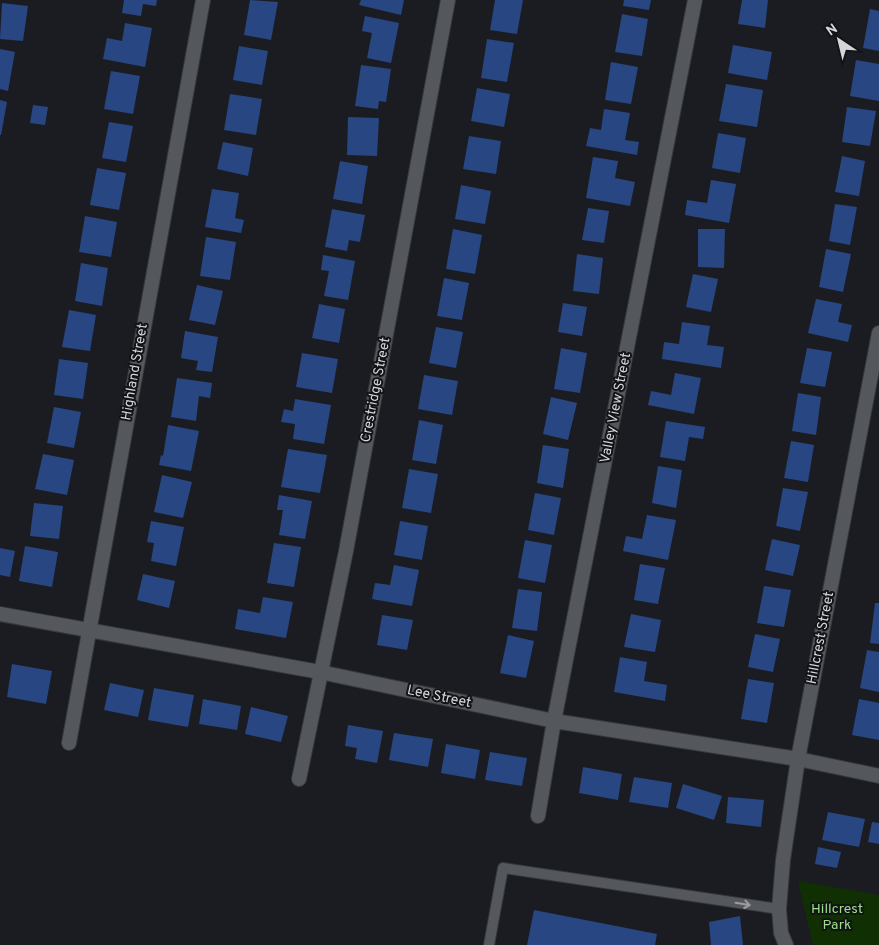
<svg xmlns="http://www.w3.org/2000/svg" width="879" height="945" viewBox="0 0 879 945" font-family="Overpass,sans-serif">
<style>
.green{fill:#103003}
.building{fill:#284682}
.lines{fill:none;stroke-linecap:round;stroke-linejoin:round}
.service-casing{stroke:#36383b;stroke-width:12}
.minor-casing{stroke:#36383b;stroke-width:16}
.tertiary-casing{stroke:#36383b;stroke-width:16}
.service{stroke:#54575c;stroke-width:10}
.minor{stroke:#54575c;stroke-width:14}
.tertiary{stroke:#54575c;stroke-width:14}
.oneway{stroke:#9a9ca0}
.labels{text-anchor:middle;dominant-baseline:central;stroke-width:4;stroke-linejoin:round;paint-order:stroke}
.street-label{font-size:14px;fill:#d3d5d8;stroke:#111317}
.park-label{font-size:14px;fill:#9cdf86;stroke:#111317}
</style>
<rect width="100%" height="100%" fill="#1a1c21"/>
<path class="green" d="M798,881l81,14v50h-66z"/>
<g class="building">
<path d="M124,0h33l-1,6 -13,-2 -2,12 -19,-3z"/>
<path d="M250,0l28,2 -7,38 -27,-5z"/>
<path d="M361,0h43l-3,15 -42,-10z"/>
<path d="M495,0h28l-6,34 -27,-4z"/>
<path d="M624,0h27l-2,10 -26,-4z"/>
<path d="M742,0h26l-3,28 -27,-4z"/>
<path d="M2,3l26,3 -5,35 -23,-2z"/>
<path d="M870,9l9,2v40l-16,-3z"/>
<path d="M622,14l26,5 -6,37 -27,-4z"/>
<path d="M365,16l34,7 -8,40 -24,-5 5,-25 -10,-2z"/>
<path d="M125,23l27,5 -7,39 -42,-8 4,-21 15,3z"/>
<path d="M487,39l27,4 -7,39 -26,-4z"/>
<path d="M733,45l39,7 -5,28 -39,-7z"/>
<path d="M239,46l29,5 -6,34 -29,-5z"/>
<path d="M0,49l15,3 -7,39 -8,-2z"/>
<path d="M856,60l23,4v37l-29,-5z"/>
<path d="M611,62l27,5 -7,37 -26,-4z"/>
<path d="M361,65l30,4 -5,33 -7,-1 -1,8 -23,-3z"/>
<path d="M111,71l29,5 -7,38 -29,-5z"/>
<path d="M726,84l37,6 -6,37 -38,-6z"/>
<path d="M477,88l33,6 -6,33 -33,-6z"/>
<path d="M230,94l32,5 -6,36 -32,-5z"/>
<path d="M0,100l7,2 -6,33h-1z"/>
<path d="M33,105l15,2 -3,18 -15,-2z"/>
<path d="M847,107l29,4 -6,35 -28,-4z"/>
<path d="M604,109l26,4 -5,27 14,2 -2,13 -51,-9 4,-18 11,2z"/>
<path d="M348,117l31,1 -2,38 -30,-1z"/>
<path d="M109,122l24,4 -7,36 -24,-4z"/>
<path d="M718,133l28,5 -6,35 -28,-5z"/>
<path d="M469,136l32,5 -5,33 -33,-5z"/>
<path d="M223,142l30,6 -5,28 -31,-7z"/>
<path d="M842,156l23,5 -6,35 -24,-4z"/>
<path d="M593,157l25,4 -3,17 20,4 -5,24 -44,-8z"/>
<path d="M340,161l28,5 -6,38 -29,-5z"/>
<path d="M97,168l29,5 -7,37 -29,-5z"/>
<path d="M711,180l25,4 -7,39 -44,-8 2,-15 20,3z"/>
<path d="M461,185l30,6 -6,33 -30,-5z"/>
<path d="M212,189l27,4 -4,25 9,2 -3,13 -36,-6z"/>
<path d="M835,204l22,3 -7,38 -21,-4z"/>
<path d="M588,208l21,3 -5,32 -22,-3z"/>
<path d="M332,209l33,6 -5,27 -11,-2 -2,11 -22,-4z"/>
<path d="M85,216l32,6 -6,35 -32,-5z"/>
<path d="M453,229l29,6 -7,39 -29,-5z"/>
<path d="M698,229h27l-1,39 -26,-1z"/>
<path d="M206,237l30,5 -6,38 -30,-4z"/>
<path d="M826,249l25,5 -8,38 -24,-5z"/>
<path d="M577,254l26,4 -4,36 -26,-3z"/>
<path d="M323,255l32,6 -7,39 -24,-4 5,-25 -8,-1z"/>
<path d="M81,263l27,5 -6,38 -27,-5z"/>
<path d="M693,274l25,5 -7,33 -25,-5z"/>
<path d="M444,278l25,5 -7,37 -25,-4z"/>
<path d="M197,285l26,6 -8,34 -26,-5z"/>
<path d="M816,299l26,5 -4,18 14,3 -4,17 -40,-9z"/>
<path d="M563,303l24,4 -5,29 -24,-4z"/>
<path d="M319,304l26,5 -6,34 -27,-5z"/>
<path d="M69,310l27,5 -6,36 -28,-4z"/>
<path d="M682,322l28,4 -3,19 17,2 -3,21 -59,-9 2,-17 15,2z"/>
<path d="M436,327l27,5 -7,36 -27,-5z"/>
<path d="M185,331l33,6 -6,35 -16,-2 2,-9 -17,-3z"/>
<path d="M561,348l26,5 -7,40 -26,-4z"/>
<path d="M807,348l25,4 -7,35 -25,-4z"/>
<path d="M302,353l36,6 -6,34 -36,-6z"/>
<path d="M59,359l29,4 -5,36 -29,-4z"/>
<path d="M675,373l26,5 -7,36 -46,-9 3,-14 20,4z"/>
<path d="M424,375l34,6 -6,34 -34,-6z"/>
<path d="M177,378l35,5 -2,15 -11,-2 -3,25 -25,-4z"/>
<path d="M798,393l23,4 -5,38 -24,-4z"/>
<path d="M551,397l26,6 -9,37 -25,-6z"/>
<path d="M295,399l36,6 -7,39 -31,-5 2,-15 -14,-2 3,-13 9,2z"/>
<path d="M54,407l27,5 -7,36 -27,-5z"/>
<path d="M419,420l24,5 -7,39 -24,-4z"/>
<path d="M666,421l39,6 -2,12 -14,-2 -4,24 -25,-4z"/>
<path d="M168,425l31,6 -8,40 -32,-6 2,-10 2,1z"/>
<path d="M791,441l23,4 -6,37 -24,-4z"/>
<path d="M543,445l26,4 -6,39 -26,-5z"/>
<path d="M288,449l39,6 -7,38 -39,-6z"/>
<path d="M43,454l31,6 -7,35 -32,-6z"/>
<path d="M658,466l24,4 -6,38 -24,-5z"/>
<path d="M409,469l29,5 -7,39 -29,-5z"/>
<path d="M162,475l30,7 -9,36 -29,-6z"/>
<path d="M783,488l25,4 -8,39 -24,-5z"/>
<path d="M535,493l26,5 -7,37 -26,-5z"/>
<path d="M279,495l33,6 -7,38 -26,-4 4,-25h-6z"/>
<path d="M34,503l29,3 -4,33 -29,-3z"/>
<path d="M647,515l29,5 -8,40 -45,-9 3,-15 16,3z"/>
<path d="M151,521l33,6 -8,39 -25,-5 3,-18 -7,-1z"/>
<path d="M400,521l28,5 -6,34 -28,-5z"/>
<path d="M772,539l28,6 -7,31 -28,-6z"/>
<path d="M525,540l27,5 -7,38 -27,-5z"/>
<path d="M274,543l27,4 -7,40 -27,-4z"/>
<path d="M25,546l33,6 -6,35 -33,-6z"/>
<path d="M0,548l15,3 -5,26 -10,-2z"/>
<path d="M640,564l25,4 -7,36 -24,-4z"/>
<path d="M394,565l25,5 -7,36 -40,-7 3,-16 15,2z"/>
<path d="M143,574l32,7 -6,27 -32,-8z"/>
<path d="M764,586l27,4 -7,37 -27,-4z"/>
<path d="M518,589l24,3 -5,39 -25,-3z"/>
<path d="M263,597l30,5 -7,36 -51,-9 3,-20 22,4z"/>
<path d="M875,603h4v41l-9,-1z"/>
<path d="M631,614l30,6 -6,32 -31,-5z"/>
<path d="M382,615l31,5 -6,30 -30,-5z"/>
<path d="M755,634l25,5 -7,33 -25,-5z"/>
<path d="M508,635l26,6 -8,37 -26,-5z"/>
<path d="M867,650l12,2v40l-19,-4z"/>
<path d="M620,657l27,5 -3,19 23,4 -2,16 -51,-9z"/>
<path d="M12,664l40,7 -6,33 -39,-7z"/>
<path d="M748,679l26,4 -7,40 -26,-4z"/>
<path d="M110,683l34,7 -6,27 -34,-7z"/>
<path d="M154,688l40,7 -6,32 -40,-7z"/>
<path d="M203,699l38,7 -4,24 -38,-6z"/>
<path d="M859,699l20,4v37l-27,-5z"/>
<path d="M251,707l37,9 -7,26 -36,-8z"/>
<path d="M348,725l35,6 -6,32 -22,-4 2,-11 -12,-2z"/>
<path d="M394,733l39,6 -5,28 -39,-7z"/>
<path d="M446,744l34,6 -5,29 -34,-6z"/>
<path d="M490,752l37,6 -5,28 -37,-6z"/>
<path d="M583,767l39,7 -4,26 -39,-7z"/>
<path d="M634,777l38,6 -4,25 -39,-6z"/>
<path d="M683,784l39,12 -8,24 -38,-12z"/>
<path d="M728,797l36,3 -3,27 -35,-4z"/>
<path d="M828,812l37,7 -6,28 -37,-7z"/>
<path d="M872,822l7,1v21l-11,-2z"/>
<path d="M818,847l23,5 -4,16 -22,-4z"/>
<path d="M534,910l123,24 -2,11h-128z"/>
<path d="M740,916l3,29h-32l-2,-23z"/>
</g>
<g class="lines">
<defs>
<path id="service" d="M489,945l14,-77 276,41"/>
<g id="minor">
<path d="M0,614l320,58 234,49 244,38 81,17"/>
<path d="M69,743l134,-743"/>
<path d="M299,779l47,-228 102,-551"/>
<path d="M538,816l16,-95 141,-721"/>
</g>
<path id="tertiary" d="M786,945l-5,-12 -2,-24 4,-49 15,-101 81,-426"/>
</defs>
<use href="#service" class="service-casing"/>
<use href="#minor" class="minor-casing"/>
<use href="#tertiary" class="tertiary-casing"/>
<use href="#service" class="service"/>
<use href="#minor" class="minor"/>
<use href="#tertiary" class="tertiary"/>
</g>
<defs><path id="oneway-shaft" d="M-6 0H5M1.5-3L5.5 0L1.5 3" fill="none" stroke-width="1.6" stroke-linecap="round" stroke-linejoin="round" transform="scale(1.25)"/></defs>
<use class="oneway" href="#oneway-shaft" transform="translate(743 904) rotate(9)"/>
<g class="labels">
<g class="street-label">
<text transform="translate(135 372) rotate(-80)">Highland Street</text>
<text transform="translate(376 390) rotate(-79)">Crestridge Street</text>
<text transform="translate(616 408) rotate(-79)">Valley View Street</text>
<text transform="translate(821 638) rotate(-79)">Hillcrest Street</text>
<text transform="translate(439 697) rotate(12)">Lee Street</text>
</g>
<g class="park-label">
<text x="837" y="909">Hillcrest<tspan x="837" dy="16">Park</tspan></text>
</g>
</g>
<g transform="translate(839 40) rotate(325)" stroke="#111317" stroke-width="4" paint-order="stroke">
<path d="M0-4L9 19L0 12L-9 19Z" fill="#d3d5d8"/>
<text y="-8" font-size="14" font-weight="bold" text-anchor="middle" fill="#d3d5d8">N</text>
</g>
</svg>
